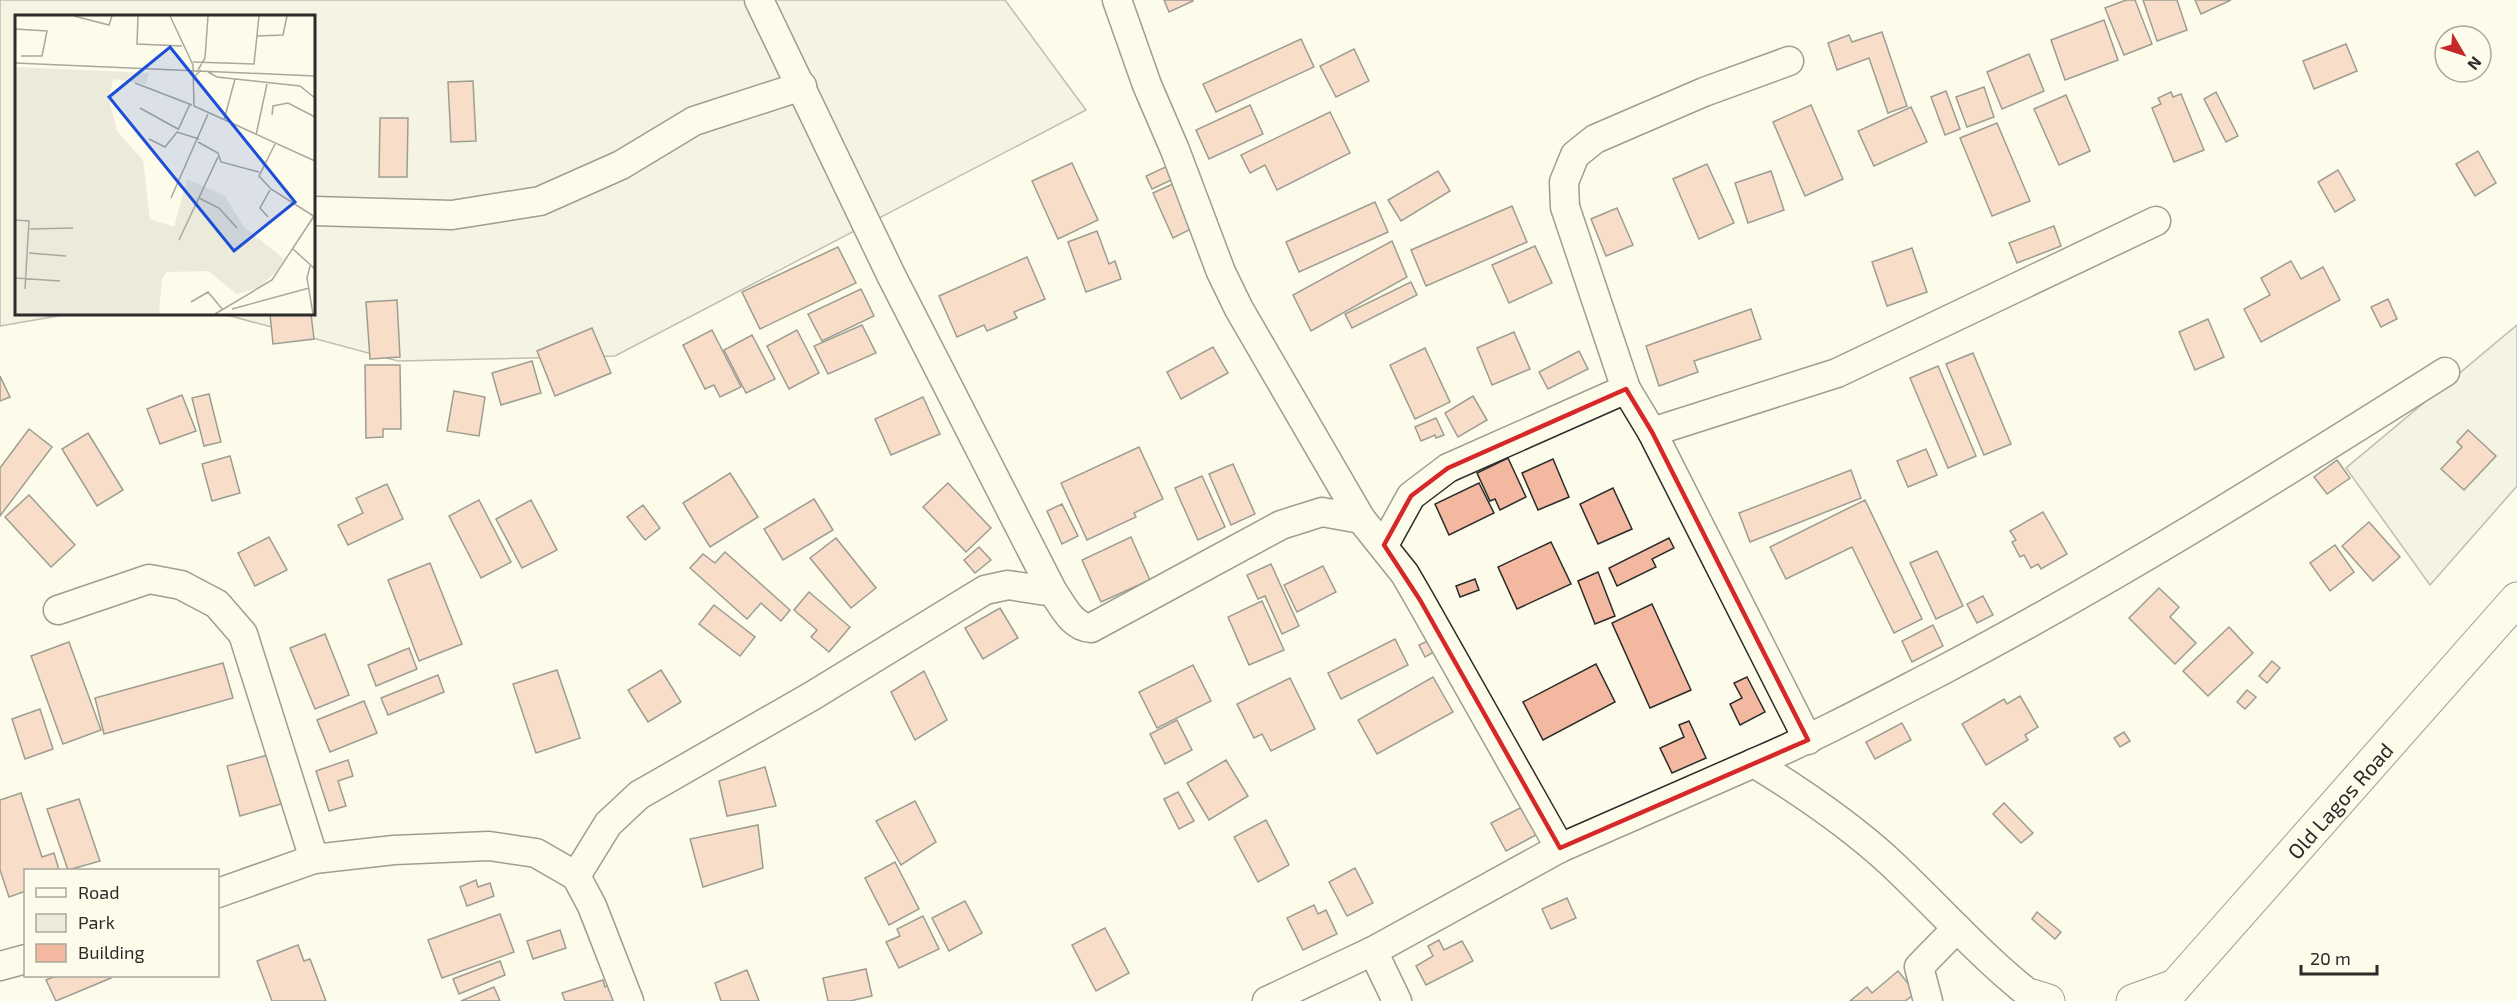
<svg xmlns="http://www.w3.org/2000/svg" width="2517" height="1001" viewBox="0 0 2517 1001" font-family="'Exo 2',sans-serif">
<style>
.green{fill:#ecebdb;stroke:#74746e;stroke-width:1.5}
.building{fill:#f2b8a0;stroke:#2b2b2b;stroke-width:1.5}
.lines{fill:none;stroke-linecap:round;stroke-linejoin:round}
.minor-casing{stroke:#2b2b2b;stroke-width:31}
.major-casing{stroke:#2b2b2b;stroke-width:35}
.minor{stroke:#fdfbea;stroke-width:28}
.major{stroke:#fdfbea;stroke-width:33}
.marked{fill:none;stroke:#d62828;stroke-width:4.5;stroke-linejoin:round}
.labels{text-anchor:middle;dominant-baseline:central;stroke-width:4.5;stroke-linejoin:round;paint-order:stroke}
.street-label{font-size:21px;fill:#2b2b2b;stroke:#fdfbea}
.inset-road{fill:none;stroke:#a9a89e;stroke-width:1.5}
.view{fill:#1d4ed8;fill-opacity:0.15;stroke:#1d4ed8;stroke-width:3}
.inset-edge{fill:none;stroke:#2b2b2b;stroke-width:3}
</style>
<rect width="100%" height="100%" fill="#fdfbea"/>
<g class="green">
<path d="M0,0h1005l81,110 -471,246 -217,5 -175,-47h91v-298h-298v298h53l-69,12z"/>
<path d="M2517,325v161l-87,99 -84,-117z"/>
</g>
<g class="building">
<path d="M1164,0h28l1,1 -24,11z"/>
<path d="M2126,0h9l17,44 -28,11 -19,-47z"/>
<path d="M2143,0h34l10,30 -30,11z"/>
<path d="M2195,0h36l-30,14z"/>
<path d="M2104,20l14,40 -53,20 -14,-40z"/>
<path d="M1882,32l25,74 -19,7 -19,-55 -32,12 -9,-27 21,-8 3,7z"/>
<path d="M1301,39l13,28 -98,45 -13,-28z"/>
<path d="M2346,44l11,27 -43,18 -11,-28z"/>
<path d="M1354,49l15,32 -33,16 -16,-31z"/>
<path d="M2029,54l15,37 -42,18 -15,-37z"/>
<path d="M473,81l3,60 -25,1 -3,-60z"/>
<path d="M1984,87l10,30 -27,10 -11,-30z"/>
<path d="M1946,91l14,38 -15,6 -14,-38z"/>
<path d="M2171,92l2,5 8,-3 23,56 -30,12 -22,-54 9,-4 -3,-6z"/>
<path d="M2216,92l22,44 -12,6 -22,-43z"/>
<path d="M2066,95l24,56 -31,14 -25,-56z"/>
<path d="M1250,105l13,29 -54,25 -13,-29z"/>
<path d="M1811,105l32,74 -38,17 -32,-74z"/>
<path d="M1911,107l16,35 -53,24 -16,-35z"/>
<path d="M1330,112l20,41 -73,37 -12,-25 -15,8 -9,-18z"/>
<path d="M380,118h28l-1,59h-28z"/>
<path d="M1997,123l33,78 -38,15 -32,-78z"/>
<path d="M2478,151l18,32 -21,13 -19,-32z"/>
<path d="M1072,163l26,57 -40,19 -26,-58z"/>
<path d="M1172,164l6,13 -26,12 -6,-13z"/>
<path d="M1707,164l27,59 -35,16 -26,-60z"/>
<path d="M2338,170l17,30 -20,12 -17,-30z"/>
<path d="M1438,171l12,20 -49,30 -13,-21z"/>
<path d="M1771,171l13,39 -36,13 -13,-40z"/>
<path d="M1175,183l20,44 -22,11 -20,-45z"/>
<path d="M1375,202l13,30 -89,40 -13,-30z"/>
<path d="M1512,206l15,36 -101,44 -15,-36z"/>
<path d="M1617,208l16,37 -27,11 -15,-37z"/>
<path d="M2054,226l7,20 -44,17 -8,-20z"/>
<path d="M1097,231l12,33 6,-3 6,18 -35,13 -18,-50z"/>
<path d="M1392,241l15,36 -96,54 -18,-36z"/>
<path d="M1535,246l17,37 -43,20 -17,-38z"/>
<path d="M838,247l18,36 -96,46 -18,-37z"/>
<path d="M1912,248l15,44 -40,14 -15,-44z"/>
<path d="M1027,257l18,42 -31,13 3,6 -30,13 -3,-6 -27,12 -18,-41z"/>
<path d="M2291,261l10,18 22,-12 17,33 -79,42 -17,-33 26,-14 -9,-17z"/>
<path d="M1411,282l6,13 -65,33 -7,-14z"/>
<path d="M861,289l13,27 -52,25 -14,-27z"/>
<path d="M2388,299l9,20 -16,8 -10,-20z"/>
<path d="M397,300l3,57 -30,2 -4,-57z"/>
<path d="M1751,309l10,30 -67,22 4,11 -39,14 -13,-40z"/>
<path d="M270,314h41l3,25 -41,5z"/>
<path d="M2208,319l16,38 -29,13 -16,-38z"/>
<path d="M862,325l14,28 -48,21 -14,-28z"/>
<path d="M592,328l19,45 -56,23 -18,-45z"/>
<path d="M712,330l29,57 -21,10 -6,-12 -9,4 -22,-44z"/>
<path d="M797,330l22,43 -30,16 -22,-43z"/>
<path d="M1514,332l16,37 -38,16 -15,-37z"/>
<path d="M752,335l23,44 -29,14 -22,-43z"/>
<path d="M1213,347l15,26 -47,26 -14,-27z"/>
<path d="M1425,348l25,54 -35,17 -25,-54z"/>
<path d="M1579,351l9,18 -40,20 -9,-17z"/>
<path d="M1973,353l38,91 -27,11 -38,-91z"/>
<path d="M532,361l9,32 -40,12 -9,-32z"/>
<path d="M365,365h35l1,64h-18v8l-17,1z"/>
<path d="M1938,366l38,90 -28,12 -38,-90z"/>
<path d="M0,376l10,21 -10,4z"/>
<path d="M454,391l31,6 -6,39 -32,-5z"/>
<path d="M209,394l12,48 -17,4 -12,-48z"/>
<path d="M182,395l14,36 -36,13 -13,-35z"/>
<path d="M1473,396l14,24 -29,17 -13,-24z"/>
<path d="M923,397l17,37 -49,21 -16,-36z"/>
<path d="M1436,418l8,17 -8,3 -1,-3 -14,6 -6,-14z"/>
<path d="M29,429l23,18 -52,69v-48z"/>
<path d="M2468,430l28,26 -32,34 -23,-21 21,-22 -5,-5z"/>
<path d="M88,433l35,57 -26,16 -35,-57z"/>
<path d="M1139,447l24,52 -29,14 2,4 -49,23 -26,-57z"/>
<path d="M1926,449l11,26 -29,12 -11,-26z"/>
<path d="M230,456l10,37 -28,8 -10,-37z"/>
<path d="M1508,458l18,39 -26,13 -5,-11 -5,2 -13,-28z"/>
<path d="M1553,459l16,38 -31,13 -16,-37z"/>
<path d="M2337,460l13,18 -23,16 -13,-17z"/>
<path d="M1233,464l22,50 -24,11 -22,-51z"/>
<path d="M1851,470l10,28 -111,44 -11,-29z"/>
<path d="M730,473l28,44 -48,30 -27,-44z"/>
<path d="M1202,476l23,51 -27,13 -23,-52z"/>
<path d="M948,483l43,45 -25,24 -43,-45z"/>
<path d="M1479,483l15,30 -45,22 -14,-31z"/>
<path d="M387,484l16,35 -55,26 -10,-20 25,-12 -7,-15z"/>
<path d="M1613,488l19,41 -34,15 -18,-40z"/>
<path d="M29,495l46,50 -24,22 -46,-50z"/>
<path d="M814,499l19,31 -50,30 -19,-31z"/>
<path d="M479,500l32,62 -30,16 -32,-62z"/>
<path d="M531,500l26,50 -35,18 -26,-49z"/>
<path d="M1865,500l57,119 -28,14 -42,-86 -66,32 -16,-32z"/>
<path d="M1062,504l16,32 -16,8 -15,-33z"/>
<path d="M643,505l17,23 -15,12 -18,-23z"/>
<path d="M2043,512l24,42 -26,15 -3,-5 -7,4 -7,-13 -4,2 -8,-15 4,-2 -6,-9z"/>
<path d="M2369,522l31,35 -27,24 -31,-35z"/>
<path d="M269,537l18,33 -32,16 -17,-33z"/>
<path d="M1131,537l19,43 -49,22 -19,-42z"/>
<path d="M836,538l40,50 -25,20 -41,-50z"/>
<path d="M1669,538l5,10 -22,11 4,8 -39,19 -8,-18z"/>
<path d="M1551,542l20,42 -54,25 -19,-42z"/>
<path d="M2335,545l19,27 -24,19 -20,-28z"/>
<path d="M979,547l12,13 -16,13 -11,-13z"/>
<path d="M1937,551l26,55 -27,13 -26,-56z"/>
<path d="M725,552l65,58 -9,11 -20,-18 -14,16 -57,-51 13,-14 12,9z"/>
<path d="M430,563l32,81 -43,17 -31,-81z"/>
<path d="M1271,564l28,62 -17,8 -17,-38 -7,3 -11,-24z"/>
<path d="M1323,566l13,26 -39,20 -13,-27z"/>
<path d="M1598,572l17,44 -20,8 -17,-43z"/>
<path d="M1475,579l4,11 -19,7 -4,-11z"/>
<path d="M2159,588l20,19 -9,10 26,26 -21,21 -46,-46z"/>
<path d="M809,592l41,35 -21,25 -18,-15 6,-7 -23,-20z"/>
<path d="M1983,596l10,19 -16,8 -10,-19z"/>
<path d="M1262,601l22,49 -35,15 -21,-48z"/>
<path d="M1652,604l39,86 -41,18 -38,-85z"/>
<path d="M714,605l41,32 -15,19 -41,-32z"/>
<path d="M1000,608l18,30 -35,21 -18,-31z"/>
<path d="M1933,625l10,21 -31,16 -10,-21z"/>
<path d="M2229,627l24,26 -45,43 -25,-25z"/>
<path d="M325,634l24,61 -34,14 -25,-61z"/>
<path d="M1438,636l5,11 -18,10 -6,-12z"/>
<path d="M1395,639l13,26 -67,34 -13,-26z"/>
<path d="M69,642l32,88 -38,14 -32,-88z"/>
<path d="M409,648l8,21 -41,17 -8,-21z"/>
<path d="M2272,661l8,7 -13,15 -8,-7z"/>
<path d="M223,663l10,35 -129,36 -9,-36z"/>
<path d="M1596,664l19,38 -72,38 -20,-38z"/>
<path d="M1193,665l18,36 -54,27 -18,-36z"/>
<path d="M557,670l23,68 -44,15 -23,-69z"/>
<path d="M661,670l20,32 -33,20 -20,-32z"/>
<path d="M924,671l23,49 -32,20 -24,-48z"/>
<path d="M438,675l6,17 -56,23 -7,-17z"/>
<path d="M1433,677l20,35 -76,42 -19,-34z"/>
<path d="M1747,677l18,35 -25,13 -10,-21 12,-6 -8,-15z"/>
<path d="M1290,678l25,51 -44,22 -9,-17 -8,4 -17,-34z"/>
<path d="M2247,690l9,7 -11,12 -8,-7z"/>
<path d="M2020,696l18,31 -13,8 3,5 -42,25 -24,-41 42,-25 3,5z"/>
<path d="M364,701l13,32 -47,19 -13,-32z"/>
<path d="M40,709l13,40 -28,10 -13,-40z"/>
<path d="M1177,720l15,30 -27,14 -15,-30z"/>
<path d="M1689,721l17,37 -34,15 -12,-25 24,-11 -5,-12z"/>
<path d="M1902,723l9,17 -36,19 -9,-17z"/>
<path d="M2124,732l6,9 -10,6 -6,-9z"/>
<path d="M268,755l13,49 -41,12 -13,-50z"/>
<path d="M348,760l5,16 -15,5 8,25 -17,5 -13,-40z"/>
<path d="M1226,760l22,36 -39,24 -22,-37z"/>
<path d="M765,767l11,39 -49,10 -8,-35z"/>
<path d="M1178,792l16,29 -15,8 -15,-30z"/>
<path d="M21,793l21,64 12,-4 5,17h-33v21l-17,6 -9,-27v-70z"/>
<path d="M79,799l21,62 -32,9 -21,-61z"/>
<path d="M915,801l21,41 -35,23 -25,-44z"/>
<path d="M2004,803l29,30 -12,10 -28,-29z"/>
<path d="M1522,807l14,28 -30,16 -15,-28z"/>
<path d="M1266,820l23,45 -31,17 -24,-45z"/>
<path d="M758,825l5,43 -60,19 -13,-48z"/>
<path d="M895,862l24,47 -30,16 -24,-47z"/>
<path d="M1355,868l18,35 -26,13 -18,-34z"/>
<path d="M476,880l2,7 12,-4 4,13 -27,10 -7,-19z"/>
<path d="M1567,898l9,20 -25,11 -9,-20z"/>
<path d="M965,901l17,32 -33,18 -17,-33z"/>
<path d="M1314,905l4,9 8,-4 11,24 -34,16 -16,-32z"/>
<path d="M2037,912l24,20 -6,7 -23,-20z"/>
<path d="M500,914l14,38 -72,26 -14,-38z"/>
<path d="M923,916l16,33 -40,19 -13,-26 14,-6 -3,-7z"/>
<path d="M1105,928l24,45 -33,18 -24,-46z"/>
<path d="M560,930l6,18 -33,11 -6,-18z"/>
<path d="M1439,940l5,10 18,-9 11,20 -47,24 -10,-19 17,-10 -5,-10z"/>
<path d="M298,945l6,16 6,-2 16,42h-54l-15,-40z"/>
<path d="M500,961l5,14 -46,19 -6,-15z"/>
<path d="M866,969l6,27 -22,5h-22l-5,-23z"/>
<path d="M747,970l12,31h-38l-6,-18z"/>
<path d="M1898,971l18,22 -11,8h-55l17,-14 5,6z"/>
<path d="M56,976h54l1,2 -55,23 -10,-21z"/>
<path d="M603,980l2,7 5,-2 5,16h-50l-3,-8z"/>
<path d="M494,987l6,14h-39z"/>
</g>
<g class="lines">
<defs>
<g id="minor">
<path d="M759,0l132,275 162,317"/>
<path d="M1117,0l30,85 28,65 46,122 18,37 122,210 44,55 15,26 140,248"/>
<path d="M314,211l138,4 88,-14 81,-36 73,-44 108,-35"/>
<path d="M1626,389l26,43 156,308"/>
<path d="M1652,432l185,-59 319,-152"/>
<path d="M1384,545l27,-49 37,-28 178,-79 -61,-182 -1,-25 11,-27 20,-16 109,-47 85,-31"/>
<path d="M58,610l91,-31 32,6 36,19 26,30 71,225"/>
<path d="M1754,763c64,-27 125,-60 187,-92 173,-91 338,-194 504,-299"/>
<path d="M576,876l32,-52 31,-29 173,-99 173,-106 23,-5 45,7c10,14 19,35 38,36l190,-103 41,-13 39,7"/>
<path d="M218,893l96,-34 80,-9 95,-4 47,7 40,23 16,30 37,95"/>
<path d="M1373,951l24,50"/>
<path d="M0,966l26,-7"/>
<path d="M1267,1001l106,-50 187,-103 194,-85c49,30 95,61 137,100 49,46 93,97 147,138"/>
<path d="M1928,1001l-9,-34 38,-39"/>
</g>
<g id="major">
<path d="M2032,996l16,5"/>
<path d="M2133,1001l42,-15"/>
<path id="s1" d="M2162,1001l355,-402"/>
</g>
</defs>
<use href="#minor" class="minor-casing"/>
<use href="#major" class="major-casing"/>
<use href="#minor" class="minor"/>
<use href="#major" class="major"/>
</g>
<path d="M0 0H2517V1001H0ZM1626,389l26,43 156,308 -248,108 -140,-248 -36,-55 27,-49 37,-28z" fill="#fdfbea" fill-opacity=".55" fill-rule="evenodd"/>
<path class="marked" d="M1626,389l26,43 156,308 -248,108 -140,-248 -36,-55 27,-49 37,-28z"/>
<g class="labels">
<g class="street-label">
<text stroke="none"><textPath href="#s1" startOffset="268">Old Lagos Road</textPath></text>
</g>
</g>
<g transform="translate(15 15)">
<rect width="300" height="300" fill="#fdfbea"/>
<path d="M0,52l134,6 -3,11 -33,-5 -4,20 8,32 26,29 7,59 24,8 13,-48 38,17 19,31 40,32 -8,13 -17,16 -22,6 -29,-23 -41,1 -5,7 -3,35h-144z" fill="#ecebdb"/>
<path class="inset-road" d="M59,1l35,9 3,-9M123,1l-1,28 45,2M155,1l23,49 1,41 121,55M0,14l32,2 -5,25h-21M242,21l26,-1 4,-19M178,47l61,2 5,-48M0,48l300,13M172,54l7,8 7,-7M183,55l7,-12 3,-42M193,57l9,5 83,9 15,12M120,68l57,22M125,93l38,21M257,100l1,-9 15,-3 27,14M209,105l11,-41M163,115l12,-26M241,120l11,-51M134,124l16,8 12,-15 22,7M183,127l20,11 3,9 38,10M260,129l-16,32 12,13 44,28M156,183l37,-84M184,183l20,10 18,20M253,202l-8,-9 10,-18M0,205l14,1 -4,68M15,214l43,-1M164,225l39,-83M278,234l22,20M14,238l37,3M295,251l-3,12 6,36M0,263l45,3M176,287l17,-10 15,18M217,294l77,-21M200,299l57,-34 42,-64"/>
<path class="view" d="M155,32l125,155 -61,49 -125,-154z"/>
<rect width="300" height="300" class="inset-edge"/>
</g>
<rect x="24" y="869" width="195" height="108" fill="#fdfbea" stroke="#a9a89e" stroke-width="1.5"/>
<rect x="36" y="888" width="30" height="9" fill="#fdfbea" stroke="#a9a89e" stroke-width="1.5"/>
<text x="78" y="899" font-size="18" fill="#2b2b2b">Road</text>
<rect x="36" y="914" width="30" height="18" fill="#ecebdb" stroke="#a9a89e" stroke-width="1.5"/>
<text x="78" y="929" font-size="18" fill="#2b2b2b">Park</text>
<rect x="36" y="944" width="30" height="18" fill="#f2b8a0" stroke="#a9a89e" stroke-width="1.5"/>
<text x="78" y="959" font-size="18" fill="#2b2b2b">Building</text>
<g transform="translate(2463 54) rotate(129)"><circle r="28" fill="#fdfbea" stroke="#a9a89e" stroke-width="1.5"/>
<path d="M0-4.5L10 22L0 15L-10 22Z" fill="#c62828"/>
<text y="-9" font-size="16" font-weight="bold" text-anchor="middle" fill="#2b2b2b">N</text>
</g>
<path d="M2301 965v9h76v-9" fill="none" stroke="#2b2b2b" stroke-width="3"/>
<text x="2310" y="965" font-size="18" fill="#2b2b2b" stroke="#fdfbea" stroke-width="4.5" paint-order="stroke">20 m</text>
</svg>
